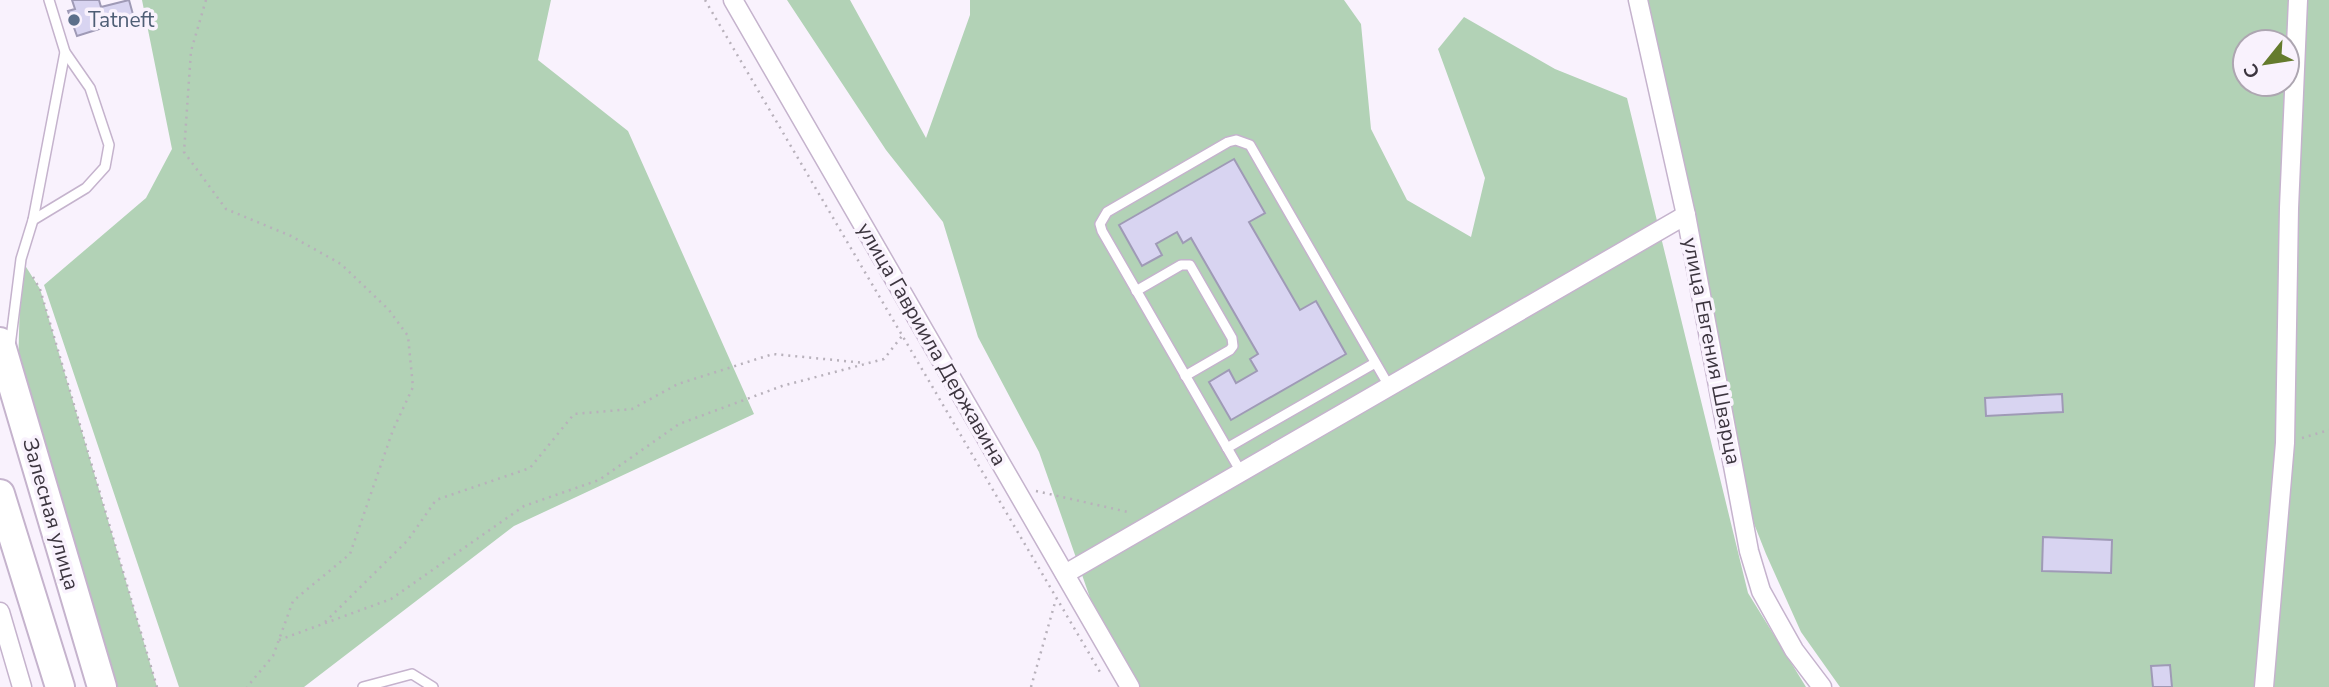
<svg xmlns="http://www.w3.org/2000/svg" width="2329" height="687" viewBox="0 0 2329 687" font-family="'Nunito Sans',sans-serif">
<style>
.green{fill:#b2d2b6;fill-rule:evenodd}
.building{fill:#d8d4f1;stroke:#9f9ab6;stroke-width:2}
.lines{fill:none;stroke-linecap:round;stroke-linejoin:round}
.service-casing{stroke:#c5b3cd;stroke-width:12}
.minor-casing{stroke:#c5b3cd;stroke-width:21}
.primary-casing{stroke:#c5b3cd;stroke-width:32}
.path{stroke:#b8b1bb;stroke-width:2.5;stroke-dasharray:2 5;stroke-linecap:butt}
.service{stroke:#fff;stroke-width:9}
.minor{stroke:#fff;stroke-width:18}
.primary{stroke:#fff;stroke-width:28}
.service-dot{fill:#5c6f8a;stroke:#f9f2fd;stroke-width:2.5}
.labels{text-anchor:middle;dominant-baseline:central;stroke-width:7;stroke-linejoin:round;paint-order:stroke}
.service-label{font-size:21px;fill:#4e5e75;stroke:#f9f2fd;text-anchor:start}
.street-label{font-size:21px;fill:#3c353f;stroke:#f9f2fd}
</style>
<rect width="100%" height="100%" fill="#f9f2fd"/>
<g class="green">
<path d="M142,0h409l-13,60 90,71 126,283 -240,112 -210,161h-125l-135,-402 102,-87 26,-49z"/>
<path d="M787,0h63l76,138 44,-123v-15h374l17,24 10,105 36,71 64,37 14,-59 -47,-129 26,-32 91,52 72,29 121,495 58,94h-675l-22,-35 -70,-200 -61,-115 -35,-115 -57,-72z"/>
<path d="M1634,0h695v687h-489l-39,-55 -35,-78 -23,-58zM2245,42h42v42h-42z"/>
<path d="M21,259l19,30 117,398h-43l-96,-315z"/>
</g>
<g class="building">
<path d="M72,0h27l2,7 28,-7 5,18 -57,18 -9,-25 7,-2z"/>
<path d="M1234,159l31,54 -16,9 51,88 16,-9 30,53 -115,66 -22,-38 20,-12 7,13 21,-12 -7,-12 8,-5 -67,-116 -8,5 -6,-11 -21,12 6,11 -20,11 -23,-41z"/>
<path d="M2062,394l1,18 -77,4 -1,-18z"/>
<path d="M2043,537l69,3 -1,33 -69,-2z"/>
<path d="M2170,665l2,22h-19l-2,-21z"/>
</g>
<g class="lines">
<defs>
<g id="service">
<path d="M33,220l53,-32 19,-21 4,-22 -19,-57 -25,-36 -16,-52"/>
<path d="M1136,291l45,-26h9l42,73 1,8 -3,4 -45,26"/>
<path d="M10,346l11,-87 12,-39 32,-168"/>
<path d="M1227,448l148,-85"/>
<path d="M1241,472l-139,-241 -2,-7 7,-12 121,-70 8,-2 14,5 139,241"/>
<path d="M363,687l49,-13 21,13"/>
</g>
<g id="minor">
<path d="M733,0l397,687"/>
<path d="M1638,0l48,215 63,336 12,40 33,59 28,37"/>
<path d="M1065,574l621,-359"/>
<path d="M0,612l22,75"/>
<path d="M2264,687l21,-244 4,-235 9,-208"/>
</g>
<g id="primary">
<path d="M0,342l102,345"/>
<path d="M0,494l60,193"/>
</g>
</defs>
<use href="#service" class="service-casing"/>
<use href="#minor" class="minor-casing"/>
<use href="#primary" class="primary-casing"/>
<g class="path">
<path d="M206,0l-15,51 -7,101 42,57 65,27 50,28 48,46 19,26 5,51 -20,43 -43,124 -57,47 -20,55 -26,31"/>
<path d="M705,0l395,672"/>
<path d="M33,277l7,12 117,398"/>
<path d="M2302,438l27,-8"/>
<path d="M1036,491l92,21"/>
<path d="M325,622l83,-82 28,-40 94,-32 44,-54 58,-5 46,-25 95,-30 92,9"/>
<path d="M279,640l112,-41 133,-93 75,-26 80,-56 103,-38 102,-27 18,-23"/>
<path d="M1031,687l25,-88"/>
</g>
<use href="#service" class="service"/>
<use href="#minor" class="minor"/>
<use href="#primary" class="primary"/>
</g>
<circle class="service-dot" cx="74" cy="20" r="7"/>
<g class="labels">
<g class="service-label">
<text x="88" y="20">Tatneft</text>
</g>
<g class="street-label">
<text transform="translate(932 344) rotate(60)">улица Гавриила Державина</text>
<text transform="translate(1712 351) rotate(79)">улица Евгения Шварца</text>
<text transform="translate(51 514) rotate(74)">Залесная улица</text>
</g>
</g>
<g transform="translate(2266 63) rotate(240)"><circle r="33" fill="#f9f2fd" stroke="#ada6b1" stroke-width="2"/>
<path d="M0-5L12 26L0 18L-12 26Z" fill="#657b2d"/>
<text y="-10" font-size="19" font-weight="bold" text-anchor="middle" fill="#3c353f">С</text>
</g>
</svg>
